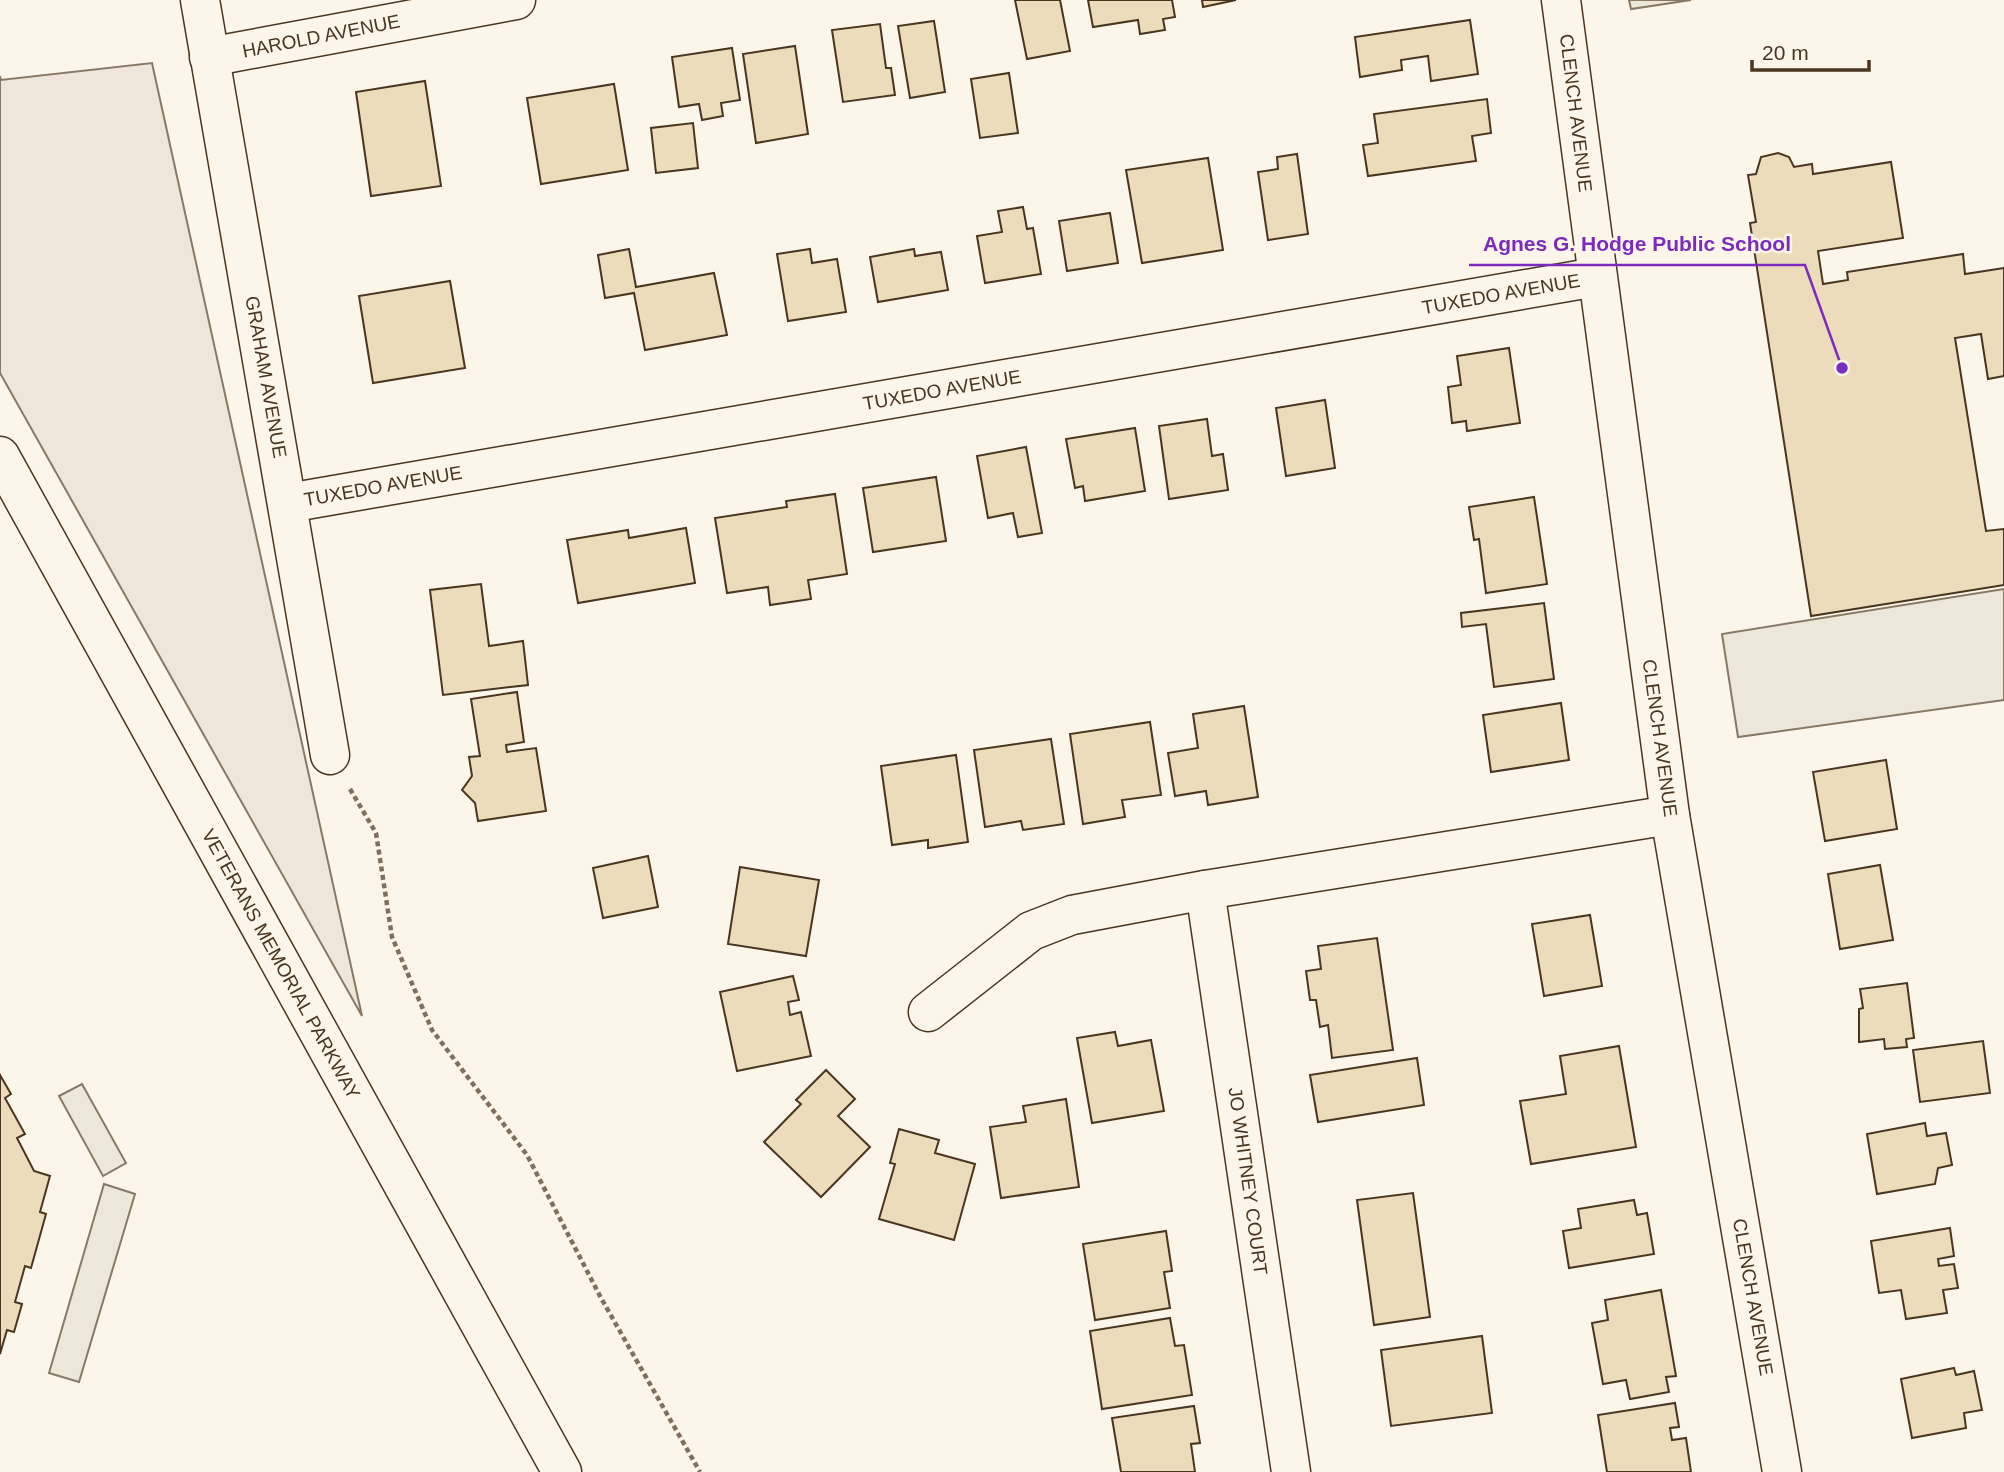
<svg xmlns="http://www.w3.org/2000/svg" width="2004" height="1472" viewBox="0 0 2004 1472" font-family="Helvetica,sans-serif">
<style>
.green{fill:#ede6d9;stroke:#887966;stroke-width:2}
.parking{fill:#ede7d9;stroke:#887966;stroke-width:2}
.building{fill:#ecdcbc;stroke:#4a3520;stroke-width:2}
.lines{fill:none;stroke-linecap:round;stroke-linejoin:round}
.minor-casing{stroke:#4a3520;stroke-width:41}
.major-casing{stroke:#4a3520;stroke-width:41}
.path{stroke:#7f6f5c;stroke-width:4.5;stroke-dasharray:5 3.5;stroke-linecap:butt}
.minor{stroke:#fbf6e9;stroke-width:38}
.major{stroke:#fbf6e9;stroke-width:38}
.labels{text-anchor:middle;dominant-baseline:central;stroke-width:5;stroke-linejoin:round;paint-order:stroke}
.street-label{font-size:19px;fill:#4a3520;stroke:#fbf6e9}
.leader{fill:none;stroke:#7b2cbf;stroke-width:2.5}
.callout-dot{fill:#7b2cbf;stroke:#fbf6e9;stroke-width:2.5}
.callout-label{font-size:21px;text-anchor:middle;font-weight:bold;fill:#7b2cbf;stroke:#fbf6e9;stroke-width:5;stroke-linejoin:round;paint-order:stroke}
</style>
<rect width="100%" height="100%" fill="#fbf6e9"/>
<path class="green" d="M152,63l210,953 -362,-643v-297l1,4z"/>
<g class="parking">
<path d="M1629,0h62l-60,9z"/>
<path d="M2004,589v111l-266,37 -16,-103z"/>
<path d="M82,1084l44,79 -23,13 -44,-80z"/>
<path d="M104,1184l31,10 -56,188 -30,-9z"/>
</g>
<g class="building">
<path d="M1015,0h45l10,51 -43,8z"/>
<path d="M1088,0h84l3,17 -12,2 2,11 -25,4 -2,-14 -45,7z"/>
<path d="M1202,0h34l-33,7z"/>
<path d="M1470,20l8,54 -47,7 -3,-25 -27,4 1,10 -42,7 -5,-40z"/>
<path d="M934,21l11,71 -35,6 -12,-72z"/>
<path d="M880,24l6,44h5l4,27 -52,7 -11,-72z"/>
<path d="M795,46l13,88 -52,9 -13,-89z"/>
<path d="M732,48l8,52 -19,3 2,13 -21,4 -3,-16 -20,3 -7,-50z"/>
<path d="M1009,73l9,60 -38,5 -9,-59z"/>
<path d="M425,81l16,105 -70,10 -15,-104z"/>
<path d="M614,84l14,86 -87,14 -14,-86z"/>
<path d="M1487,99l4,34 -19,3 4,25 -108,15 -5,-31 15,-2 -4,-29z"/>
<path d="M693,123l5,45 -42,5 -5,-45z"/>
<path d="M1778,153l11,4 5,10 18,-3 1,10 78,-12 12,76 -85,13 5,33 25,-4 -1,-8 116,-18 2,20 39,-6v108l-16,3 -7,-45 -26,4 31,193 18,-2v56l-193,31 -61,-393 6,-1 -8,-47 8,-1 5,-17z"/>
<path d="M1297,154l11,80 -40,6 -10,-68 20,-3 -1,-12z"/>
<path d="M1208,158l15,92 -81,13 -16,-93z"/>
<path d="M1023,207l4,22 6,-1 8,46 -56,9 -8,-47 25,-4 -4,-21z"/>
<path d="M1110,213l8,50 -51,8 -8,-50z"/>
<path d="M629,249l7,38 78,-14 13,62 -82,15 -11,-57 -29,5 -7,-43z"/>
<path d="M810,249l2,14 25,-4 9,53 -58,9 -11,-67z"/>
<path d="M914,249l1,7 26,-4 7,38 -70,12 -8,-45z"/>
<path d="M450,281l15,87 -92,15 -14,-87z"/>
<path d="M1509,348l11,75 -53,8 -1,-10 -14,2 -4,-36 13,-2 -4,-29z"/>
<path d="M1325,400l10,68 -49,8 -10,-68z"/>
<path d="M1207,419l5,37 11,-2 5,36 -59,9 -10,-73z"/>
<path d="M1135,428l10,63 -60,10 -2,-15 -8,2 -9,-49z"/>
<path d="M1026,447l16,86 -24,4 -5,-24 -25,5 -11,-62z"/>
<path d="M936,477l10,64 -73,11 -10,-64z"/>
<path d="M835,494l12,80 -39,6 3,19 -41,6 -2,-18 -41,6 -12,-75 72,-11 -1,-6z"/>
<path d="M1534,497l13,87 -61,9 -7,-54 -5,1 -5,-33z"/>
<path d="M686,528l9,55 -117,20 -11,-63 61,-10 1,8z"/>
<path d="M481,584l8,62 34,-5 5,44 -85,10 -13,-105z"/>
<path d="M1544,603l10,76 -60,8 -8,-63 -24,3 -1,-14z"/>
<path d="M517,692l7,50 -18,3 1,7 29,-4 10,63 -68,10 -3,-18 -13,-13 10,-14 -3,-19 11,-1 -9,-57z"/>
<path d="M1561,703l8,57 -78,12 -8,-57z"/>
<path d="M1244,706l14,91 -50,8 -2,-14 -31,5 -7,-43 30,-5 -5,-34z"/>
<path d="M1150,722l11,73 -39,5 3,17 -42,7 -13,-90z"/>
<path d="M1051,739l13,85 -41,6 -2,-9 -36,6 -11,-77z"/>
<path d="M956,755l12,87 -40,6v-8l-36,5 -11,-79z"/>
<path d="M1886,760l11,69 -72,12 -12,-69z"/>
<path d="M648,856l10,51 -55,11 -10,-50z"/>
<path d="M1880,865l13,75 -53,9 -12,-75z"/>
<path d="M740,867l79,13 -13,76 -78,-12z"/>
<path d="M1590,915l12,71 -58,10 -12,-72z"/>
<path d="M1377,938l16,112 -61,8 -4,-33 -8,2 -4,-27h-6l-4,-29 15,-2 -3,-23z"/>
<path d="M793,976l6,24 -11,2 2,13 11,-3 10,44 -74,15 -17,-79z"/>
<path d="M1907,983l7,55 -8,1 1,8 -22,2 -1,-10 -25,3v-33l4,-1 -3,-19z"/>
<path d="M1115,1032l3,14 33,-6 13,71 -72,12 -15,-85z"/>
<path d="M1983,1041l7,52 -70,9 -7,-52z"/>
<path d="M1619,1046l17,101 -105,17 -11,-63 46,-7 -6,-38z"/>
<path d="M1417,1058l7,47 -106,17 -8,-47z"/>
<path d="M826,1070l29,29 -17,17 32,31 -49,50 -57,-55 37,-38 -5,-4z"/>
<path d="M0,1075l11,19 -6,4 20,36 -8,4 17,33 16,5 -10,36 6,2 -15,54 -6,-2 -10,36 7,2 -8,28 -7,-2 -7,24z"/>
<path d="M1066,1099l13,88 -78,11 -11,-71 36,-5 -3,-16z"/>
<path d="M1925,1123l2,13 19,-3 6,32 -14,3 -3,16 -58,10 -10,-60z"/>
<path d="M899,1129l40,11 -4,13 40,11 -21,76 -75,-21 16,-55 -5,-1z"/>
<path d="M1413,1193l17,124 -56,8 -17,-125z"/>
<path d="M1634,1200l3,15 10,-2 7,41 -85,14 -6,-37 18,-3 -3,-19z"/>
<path d="M1950,1228l4,28 -16,3 1,7 15,-2 4,24 -15,2 4,23 -41,6 -5,-29 -22,3 -8,-52z"/>
<path d="M1166,1231l6,40 -8,1 6,36 -75,12 -12,-76z"/>
<path d="M1661,1290l15,86 -10,1 3,15 -39,7 -4,-19 -23,4 -11,-61 16,-3 -3,-20z"/>
<path d="M1170,1318l5,28 9,-1 8,50 -90,14 -12,-78z"/>
<path d="M1482,1336l10,77 -101,13 -10,-76z"/>
<path d="M1954,1368l2,7 18,-4 8,39 -18,3 2,15 -54,10 -11,-59z"/>
<path d="M1675,1403l4,24 -9,1 2,12 14,-2 5,34h-84l-9,-57z"/>
<path d="M1194,1406l6,37 -9,1 4,28h-74l-9,-54z"/>
</g>
<g class="lines">
<defs>
<g id="minor">
<path d="M200,0l130,755"/>
<path d="M1561,0l109,815 112,657"/>
<path d="M209,57l307,-57"/>
<path d="M288,503l1308,-226"/>
<path d="M1205,890l86,582"/>
<path d="M928,1012l103,-81 41,-16 133,-25 465,-75"/>
</g>
<path id="major" d="M0,456l562,1016"/>
</defs>
<use href="#minor" class="minor-casing"/>
<use href="#major" class="major-casing"/>
<path class="path" d="M350,789l26,44 16,104 40,93 95,125 74,143 99,174"/>
<use href="#minor" class="minor"/>
<use href="#major" class="major"/>
</g>
<g class="labels">
<g class="street-label">
<text transform="translate(321 36) rotate(-11)">HAROLD AVENUE</text>
<text transform="translate(1576 113) rotate(83)">CLENCH AVENUE</text>
<text transform="translate(1501 294) rotate(-10)">TUXEDO AVENUE</text>
<text transform="translate(266 377) rotate(80)">GRAHAM AVENUE</text>
<text transform="translate(942 390) rotate(-10)">TUXEDO AVENUE</text>
<text transform="translate(383 486) rotate(-10)">TUXEDO AVENUE</text>
<text transform="translate(1660 738) rotate(82)">CLENCH AVENUE</text>
<text transform="translate(281 964) rotate(61)">VETERANS MEMORIAL PARKWAY</text>
<text transform="translate(1248 1181) rotate(82)">JO WHITNEY COURT</text>
<text transform="translate(1753 1297) rotate(80)">CLENCH AVENUE</text>
</g>
</g>
<path class="leader" d="M1842 368L1805 265H1469"/>
<circle class="callout-dot" cx="1842" cy="368" r="7"/>
<g class="callout-label">
<text x="1637" y="251">Agnes G. Hodge Public School</text>
</g>
<path d="M1752 60v10h117v-10" fill="none" stroke="#4a3520" stroke-width="3.5"/>
<text x="1762" y="60" font-size="21" fill="#4a3520" stroke="#fbf6e9" stroke-width="5" paint-order="stroke">20 m</text>
</svg>
